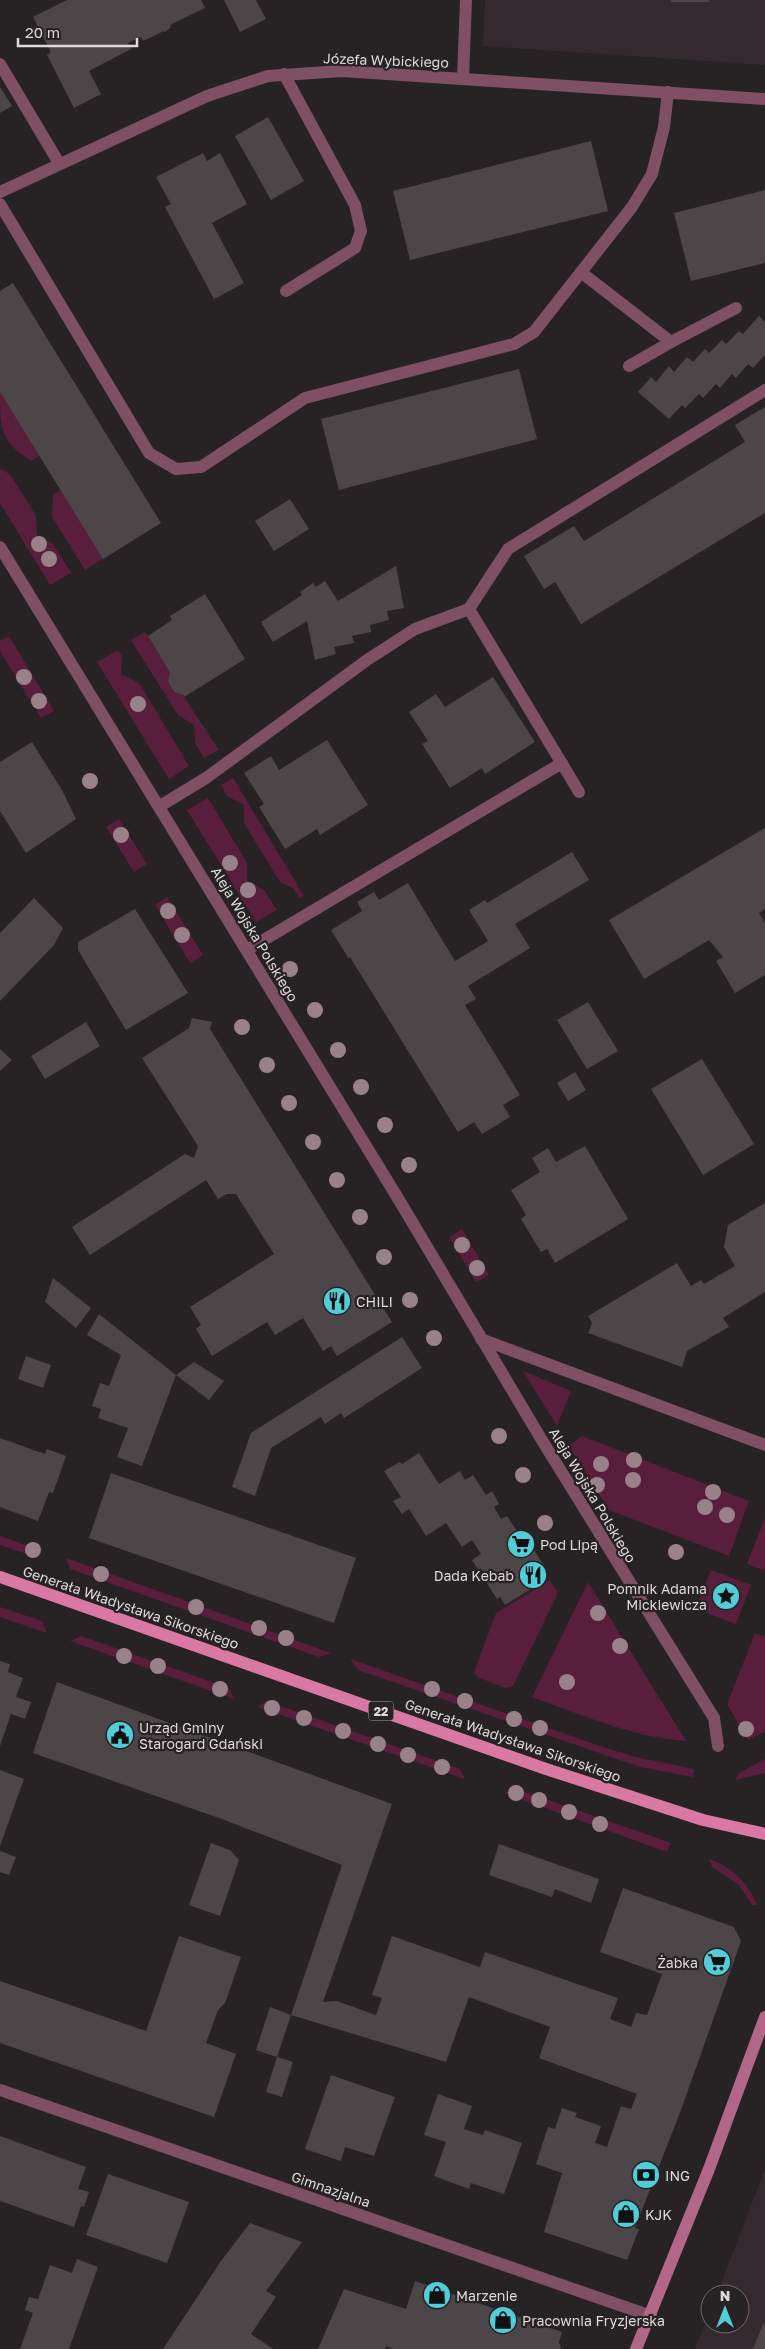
<svg xmlns="http://www.w3.org/2000/svg" width="765" height="2349" viewBox="0 0 765 2349" font-family="'Golos Text',sans-serif">
<style>
.built{fill:#34292e}
.green{fill:#591e3b}
.building{fill:#4d4649}
.lines{fill:none;stroke-linecap:round;stroke-linejoin:round}
.lane{stroke:#7f4f64;stroke-width:12}
.street{stroke:#7f4f64;stroke-width:12}
.secondary{stroke:#b26688;stroke-width:12}
.primary{stroke:#da78a4;stroke-width:12}
.tree{fill:#99818a}
.labels{text-anchor:middle;dominant-baseline:central;stroke-width:4.5;stroke-linejoin:round;paint-order:stroke}
.shield{fill:#272224;stroke:#a7a3a4;stroke-width:1}
.shield-label{font-size:12px;font-weight:bold;fill:#dedadb}
.street-label{font-size:14px;fill:#dedadb;stroke:#272224}
.poi-label{font-size:14px;fill:#dedadb;stroke:#272224;text-anchor:start}
</style>
<rect width="100%" height="100%" fill="#272224"/>
<g class="built">
<path d="M485,0h280v65l-282,-19z"/>
<path d="M765,2169v180h-70l15,-38v13h30v-30h-23z"/>
</g>
<g class="green">
<path d="M0,392l40,63 -9,6c-31,-20 -31,-32 -31,-69z"/>
<path d="M0,469l10,5 26,42 1,19 16,9 18,29 -21,12 -50,-82z"/>
<path d="M61,490l42,69 -18,11 -33,-53 1,-22z"/>
<path d="M145,632l25,41 -2,8 6,11 10,3v2l35,53 -15,8 -9,-15 -1,-18 -16,-10 -47,-75z"/>
<path d="M9,636l45,75 -13,7 -41,-67v-10z"/>
<path d="M118,650l4,6 -1,18 18,9 50,83 -20,13 -72,-117z"/>
<path d="M233,778l71,118 -5,2 -6,-10 -13,-6 -36,-59v-18l-17,-9 -6,-11z"/>
<path d="M208,798l39,65v18l17,9 13,20 -21,12 -69,-112z"/>
<path d="M119,819l28,45 -13,8 -28,-45z"/>
<path d="M167,897l36,58 -13,8 -35,-58z"/>
<path d="M462,1229l27,46 -13,7 -27,-45z"/>
<path d="M523,1371l48,20 -14,35z"/>
<path d="M582,1436l167,65 -20,55 -120,-46 -40,-64z"/>
<path d="M765,1518v53l-18,-7z"/>
<path d="M0,1536l39,14 -9,5 -30,-10z"/>
<path d="M66,1558l265,95 -12,4 -249,-88z"/>
<path d="M711,1570l40,15 -15,39 -40,-15z"/>
<path d="M550,1580l8,13 -45,93 -7,2 -29,-11 -3,-5 22,-59z"/>
<path d="M588,1582l98,159c-54,-4 -104,-26 -154,-44z"/>
<path d="M0,1607l42,14 5,12 -47,-16z"/>
<path d="M755,1633l10,4v94l-17,9 -21,-36z"/>
<path d="M81,1636l148,52 5,11 -164,-58z"/>
<path d="M350,1659l250,87 32,10 62,13 -1,8 -53,-10 -282,-97z"/>
<path d="M266,1701l194,68 5,10 -207,-72z"/>
<path d="M765,1759v14l-30,7 4,-7z"/>
<path d="M517,1789l154,54 -4,9 -163,-59z"/>
<path d="M709,1859c24,9 38,22 48,46h-5l-13,-20 -27,-18z"/>
</g>
<g class="building">
<path d="M67,0h134l4,8 -35,17 1,2 -6,5 -1,-1 -21,10 -2,-4 -13,6 3,6 -42,22 12,23 -27,14 -27,-53 4,-3 -18,-35z"/>
<path d="M224,0h32l10,19 -26,13z"/>
<rect x="671" y="0" width="38" height="2"/>
<path d="M0,87l12,19 -12,7z"/>
<path d="M268,117l36,64 -33,19 -36,-64z"/>
<path d="M591,141l17,70 -198,49 -17,-69z"/>
<path d="M203,153l4,8 13,-8 27,51 -35,19 32,60 -30,16 -49,-92 6,-3 -15,-27z"/>
<path d="M765,190v73l-74,18 -17,-68z"/>
<path d="M13,283l148,240 -58,36 -103,-167v-101z"/>
<path d="M759,316l6,6v33l-12,13 -5,-4 -12,14 -4,-4 -12,14 -4,-4 -13,14 -4,-4 -14,14 -3,-3 -13,14 -31,-27 13,-15 5,5 13,-16 5,6 13,-15 6,5 12,-13 4,4 13,-13 4,4 13,-13 4,3z"/>
<path d="M519,369l18,70 -198,51 -18,-71z"/>
<path d="M765,407v106l-184,111 -26,-42 -11,7 -20,-33 50,-30 10,15 161,-99 -10,-17z"/>
<path d="M290,499l19,30 -35,22 -19,-30z"/>
<path d="M396,566l8,42 -17,3 2,9 -19,5 1,7 -19,4 2,7 -20,4 2,7 -21,6 -8,-39 -34,21 -12,-20 41,-27 -2,-3 13,-9 3,4 9,-6 13,20z"/>
<path d="M205,594l40,65 -61,38v-2l-10,-3 -6,-11 2,-8 -22,-37 24,-16 -2,-4z"/>
<path d="M493,677l42,65 -50,32 -3,-6 -32,20 -28,-44 6,-3 -19,-29 27,-18 9,13z"/>
<path d="M327,740l41,65 -48,30 -3,-6 -32,20 -26,-42 5,-3 -20,-31 27,-17 8,14z"/>
<path d="M32,742l31,50 13,27 -50,34 -26,-42v-49z"/>
<path d="M765,828v81l-6,4 6,10v52l-30,18 -19,-32 7,-4 -14,-17 -65,39 -35,-59z"/>
<path d="M572,852l17,28 -74,44 15,24 -62,38 8,13 -11,6 55,90 -17,10 7,12 -28,17 -8,-12 -16,10 -108,-175 -1,2 -18,-29 31,-19 -5,-9 17,-10 5,8 29,-17 47,78 33,-20 -19,-31 16,-10 2,3z"/>
<path d="M34,898l29,30 -9,17 -54,56v-68z"/>
<path d="M135,909l53,84 -62,37 -48,-80v-8z"/>
<path d="M588,1002l30,49 -31,18 -30,-49z"/>
<path d="M192,1018l20,4 -2,7 182,293 -55,34 -6,-10 -8,5 -20,-33 -28,17 -8,-13 -55,34 -16,-27 5,-4 -11,-18 84,-53 -38,-60h-9l-9,5 -12,-19 -116,75 -18,-28 113,-73 9,4 4,-12 -56,-88 47,-30z"/>
<path d="M86,1022l14,24 -55,33 -14,-23z"/>
<path d="M0,1049l12,11 -12,11z"/>
<path d="M702,1059l52,85 -51,31 -52,-86z"/>
<path d="M575,1072l11,18 -18,11 -11,-18z"/>
<path d="M585,1146l43,73 -73,44 -8,-14 -6,3 -20,-33 5,-4 -15,-25 29,-18 -8,-14 16,-10 8,14z"/>
<path d="M765,1203v89l-42,26 6,9 -42,24 -5,16 -94,-34 4,-10 -4,-7 89,-53 14,23 10,-6 3,4 31,-18 -11,-19 4,-22z"/>
<path d="M53,1278l38,30 -15,20 -31,-26z"/>
<path d="M99,1314l77,61 -34,91 -25,-9 11,-29 -30,-10 3,-9 -9,-3 8,-23 9,3 12,-31 -34,-20z"/>
<path d="M402,1337l20,31 -78,50 -3,-5 -16,11 -4,-7 -50,31 -16,48 -23,-9 19,-54z"/>
<path d="M26,1356l25,9 -8,23 -25,-9z"/>
<path d="M194,1362l30,19 -15,19 -33,-25z"/>
<path d="M0,1438l45,16 2,-5 19,7 -13,37 -4,-1 -11,29 -38,-14z"/>
<path d="M419,1453l20,31 21,-13 5,9 8,-5 13,20 6,-4 7,13 -5,3 7,12 6,-3 10,15 4,-2 25,40 -4,3 5,7 -42,26 -5,-8 -3,2 -25,-39 9,-6 -9,-14 -10,7 -16,-24 -20,13 -17,-27 -7,5 -9,-13 8,-4 -17,-26 16,-9 2,2z"/>
<path d="M111,1473l245,85 -22,65 -245,-85z"/>
<path d="M0,1661l10,3 -2,8 15,6 -7,19 15,5 -6,17 -14,-5 -11,32z"/>
<path d="M57,1682l335,122 -69,198 14,-1 39,14 6,-17 -10,-3 20,-59 88,31 5,-15 127,44 6,2 -8,21 21,8 5,-14 11,2 15,-41 -62,-22 23,-64 111,39 7,14 -60,169 -46,118 4,1 -12,31 -83,-28 18,-59 -26,-9 12,-37 7,2 7,-21 15,5 -2,4 26,9 -6,17 12,4 14,-41 10,3 6,-15 -98,-36 11,-31 -81,-30 -23,65 -155,-47 -14,42 -21,-7 14,-43 21,8 51,-150 -123,-47 -186,-65z"/>
<path d="M0,1770l24,9 -24,67z"/>
<path d="M211,1843l19,7 9,10 -19,56 -31,-11z"/>
<path d="M499,1844l100,35 -8,24 -36,-14 -3,8 -63,-22z"/>
<path d="M0,1851l16,6 -7,18 -9,-3z"/>
<path d="M179,1936l62,21 -16,46 -7,7 -12,33 30,11 -22,63 -214,-74v-62l146,50z"/>
<path d="M277,2057l16,5 -11,35 -16,-5z"/>
<path d="M331,2075l64,22 -21,59 -29,-9 -4,14 -36,-12z"/>
<path d="M438,2094l34,12 -8,23 19,6 2,-5 37,13 -18,51 -33,-11 -2,6 -35,-13 12,-34 -22,-7z"/>
<path d="M0,2136l86,31 -8,22 11,3 -5,15 -3,-1 -7,21 -74,-26z"/>
<path d="M108,2174l81,28 -22,61 -81,-28z"/>
<path d="M250,2223l52,19 -36,49 10,6 -25,37 22,15h-110l58,-88z"/>
<path d="M77,2259l21,8 -29,82h-49l13,-36 -8,-3 4,-13 9,2 12,-34 22,8z"/>
<path d="M415,2281l147,51 -3,10 2,7h-168l-7,-3 -1,3h-67l26,-60 62,20z"/>
<path d="M763,2324l2,1v24h-12z"/>
</g>
<g class="lines">
<g class="lane">
<path d="M0,64l59,99"/>
<path d="M284,74l71,131 6,26 -6,17 -69,43"/>
<path d="M0,204l149,249 27,16 25,-2 104,-69 209,-54 20,-12 98,-125 20,-33 12,-47 4,-35"/>
<path d="M582,273l89,69 65,-34"/>
<path d="M629,366l42,-24"/>
<path d="M469,609l39,-60 257,-159"/>
<path d="M160,806l46,-28 161,-118 48,-31 54,-20 110,183"/>
<path d="M247,950l315,-187"/>
</g>
<g class="street">
<path d="M463,78l3,-78"/>
<path d="M0,192l207,-96 61,-20 74,-5 423,28"/>
<path d="M0,547l399,653 144,242 171,276 4,28"/>
<path d="M481,1339l284,106"/>
<path d="M0,2090l651,226"/>
</g>
<path class="secondary" d="M636,2349l73,-180 56,-152"/>
<path class="primary" d="M0,1577l546,192 157,51 62,14"/>
</g>
<g class="tree">
<circle cx="39" cy="544" r="8"/>
<circle cx="49" cy="559" r="8"/>
<circle cx="24" cy="677" r="8"/>
<circle cx="39" cy="701" r="8"/>
<circle cx="138" cy="704" r="8"/>
<circle cx="90" cy="781" r="8"/>
<circle cx="121" cy="835" r="8"/>
<circle cx="230" cy="863" r="8"/>
<circle cx="248" cy="890" r="8"/>
<circle cx="168" cy="911" r="8"/>
<circle cx="182" cy="935" r="8"/>
<circle cx="290" cy="969" r="8"/>
<circle cx="315" cy="1010" r="8"/>
<circle cx="242" cy="1027" r="8"/>
<circle cx="338" cy="1050" r="8"/>
<circle cx="267" cy="1065" r="8"/>
<circle cx="361" cy="1087" r="8"/>
<circle cx="289" cy="1103" r="8"/>
<circle cx="385" cy="1125" r="8"/>
<circle cx="313" cy="1142" r="8"/>
<circle cx="409" cy="1165" r="8"/>
<circle cx="337" cy="1180" r="8"/>
<circle cx="360" cy="1217" r="8"/>
<circle cx="462" cy="1245" r="8"/>
<circle cx="384" cy="1257" r="8"/>
<circle cx="477" cy="1268" r="8"/>
<circle cx="410" cy="1300" r="8"/>
<circle cx="434" cy="1338" r="8"/>
<circle cx="499" cy="1436" r="8"/>
<circle cx="634" cy="1460" r="8"/>
<circle cx="601" cy="1464" r="8"/>
<circle cx="523" cy="1475" r="8"/>
<circle cx="633" cy="1480" r="8"/>
<circle cx="597" cy="1485" r="8"/>
<circle cx="713" cy="1492" r="8"/>
<circle cx="705" cy="1507" r="8"/>
<circle cx="727" cy="1515" r="8"/>
<circle cx="545" cy="1523" r="8"/>
<circle cx="33" cy="1550" r="8"/>
<circle cx="676" cy="1552" r="8"/>
<circle cx="101" cy="1574" r="8"/>
<circle cx="196" cy="1607" r="8"/>
<circle cx="598" cy="1613" r="8"/>
<circle cx="259" cy="1628" r="8"/>
<circle cx="286" cy="1638" r="8"/>
<circle cx="620" cy="1646" r="8"/>
<circle cx="124" cy="1656" r="8"/>
<circle cx="158" cy="1666" r="8"/>
<circle cx="567" cy="1682" r="8"/>
<circle cx="220" cy="1689" r="8"/>
<circle cx="432" cy="1689" r="8"/>
<circle cx="465" cy="1701" r="8"/>
<circle cx="272" cy="1708" r="8"/>
<circle cx="304" cy="1718" r="8"/>
<circle cx="514" cy="1719" r="8"/>
<circle cx="540" cy="1728" r="8"/>
<circle cx="746" cy="1729" r="8"/>
<circle cx="343" cy="1731" r="8"/>
<circle cx="378" cy="1744" r="8"/>
<circle cx="408" cy="1755" r="8"/>
<circle cx="442" cy="1767" r="8"/>
<circle cx="516" cy="1793" r="8"/>
<circle cx="539" cy="1800" r="8"/>
<circle cx="569" cy="1812" r="8"/>
<circle cx="600" cy="1824" r="8"/>
</g>
<defs>
<symbol id="restaurant-disc" viewBox="-11 -11 22 22"><circle r="9.5" fill="#52ccd6" stroke="#272224"/><path d="M-5-6h1v4h1v-4h1v4h1v-4h1v5L-1.5 .5V6h-2V.5L-5-1ZM5-6V6H3V1.5H1.5Q1.5-4 5-6Z" fill="#111"/></symbol>
<symbol id="supermarket-disc" viewBox="-11 -11 22 22"><circle r="9.5" fill="#52ccd6" stroke="#272224"/><path d="M-6-5.5h2.5l.6 2H6L4.5 2H-2.5L-4.4-4H-6ZM-1.5 3.2a1.3 1.3 0 1 0 .1 0ZM3 3.2a1.3 1.3 0 1 0 .1 0Z" fill="#111"/></symbol>
<symbol id="sight-disc" viewBox="-11 -11 22 22"><circle r="9.5" fill="#52ccd6" stroke="#272224"/><path d="M0-6L1.8-2.2L6-1.7L2.9 1.2L3.7 5.4L0 3.3L-3.7 5.4L-2.9 1.2L-6-1.7L-1.8-2.2Z" fill="#111"/></symbol>
<symbol id="civic-disc" viewBox="-11 -11 22 22"><circle r="9.5" fill="#52ccd6" stroke="#272224"/><path d="M-.6-6.5H3V-4.5H.6V-3L4-1V1h2V6H-6V1h2V-1L-.6-3ZM-1.2 2.5V6h2.4V2.5Z" fill="#111"/></symbol>
<symbol id="bank-disc" viewBox="-11 -11 22 22"><circle r="9.5" fill="#52ccd6" stroke="#272224"/><path d="M-6-4H6V4H-6ZM0-2.3a2.3 2.3 0 1 0 0 4.6a2.3 2.3 0 1 0 0-4.6Z" fill="#111"/></symbol>
<symbol id="shop-disc" viewBox="-11 -11 22 22"><circle r="9.5" fill="#52ccd6" stroke="#272224"/><path d="M-5-2.5h2.3a2.7 3.5 0 0 1 5.4 0H5L5.5 6h-11ZM-1.5-2.5h3a1.5 2.3 0 0 0-3 0Z" fill="#111"/></symbol>
</defs>
<g fill-rule="evenodd">
<use href="#restaurant-disc" x="321" y="1285" width="32" height="32"/>
<use href="#supermarket-disc" x="505" y="1528" width="32" height="32"/>
<use href="#restaurant-disc" x="517" y="1559" width="32" height="32"/>
<use href="#sight-disc" x="710" y="1580" width="32" height="32"/>
<use href="#civic-disc" x="104" y="1719" width="32" height="32"/>
<use href="#supermarket-disc" x="701" y="1946" width="32" height="32"/>
<use href="#bank-disc" x="630" y="2159" width="32" height="32"/>
<use href="#shop-disc" x="610" y="2198" width="32" height="32"/>
<use href="#shop-disc" x="421" y="2279" width="32" height="32"/>
<use href="#shop-disc" x="487" y="2304" width="32" height="32"/>
</g>
<g class="labels">
<rect class="shield" x="368.5" y="1701.5" width="25" height="19" rx="4"/>
<g class="shield-label">
<text x="381" y="1711">22</text>
</g>
<g class="street-label">
<text transform="translate(386 60) rotate(2)">Józefa Wybickiego</text>
<text transform="translate(255 934) rotate(59)">Aleja Wojska Polskiego</text>
<text transform="translate(593 1495) rotate(59)">Aleja Wojska Polskiego</text>
<text transform="translate(131 1607) rotate(19)">Generała Władysława Sikorskiego</text>
<text transform="translate(513 1740) rotate(19)">Generała Władysława Sikorskiego</text>
<text transform="translate(331 2189) rotate(19)">Gimnazjalna</text>
</g>
<g class="poi-label">
<text x="356" y="1301">CHILI</text>
<text x="540" y="1544">Pod Lipą</text>
<text x="514" y="1575" text-anchor="end">Dada Kebab</text>
<text x="707" y="1588" text-anchor="end">Pomnik Adama<tspan x="707" dy="16">Mickiewicza</tspan></text>
<text x="139" y="1727">Urząd Gminy<tspan x="139" dy="16">Starogard Gdański</tspan></text>
<text x="698" y="1962" text-anchor="end">Żabka</text>
<text x="665" y="2175">ING</text>
<text x="645" y="2214">KJK</text>
<text x="456" y="2295">Marzenie</text>
<text x="522" y="2320">Pracownia Fryzjerska</text>
</g>
</g>
<g transform="translate(725 2309)"><circle r="24" fill="#272224" stroke="#706c6d"/>
<path d="M0-4L9 19L0 12L-9 19Z" fill="#52ccd6"/>
<text y="-8" font-size="14" font-weight="bold" text-anchor="middle" fill="#dedadb">N</text>
</g>
<path d="M18 38v8h119v-8" fill="none" stroke="#dedadb" stroke-width="2.5"/>
<text x="25" y="38" font-size="15" fill="#dedadb" stroke="#272224" stroke-width="4" paint-order="stroke">20 m</text>
</svg>
